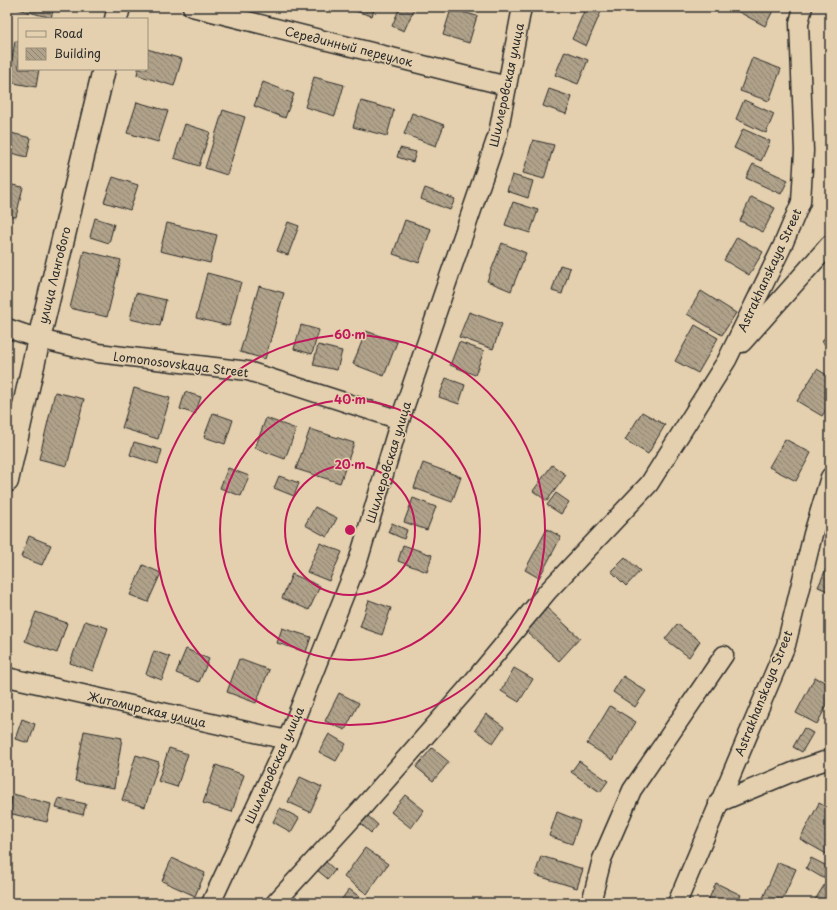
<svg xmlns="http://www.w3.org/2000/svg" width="837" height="910" viewBox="0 0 837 910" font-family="'Playpen Sans',sans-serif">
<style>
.building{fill:url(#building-back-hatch);stroke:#2b2b2b}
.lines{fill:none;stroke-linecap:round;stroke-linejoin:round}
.street-casing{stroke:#2b2b2b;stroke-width:21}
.secondary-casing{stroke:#2b2b2b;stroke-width:25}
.street{stroke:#e4d0ae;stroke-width:18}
.secondary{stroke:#e4d0ae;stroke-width:22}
.ring{fill:none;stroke:#c2185b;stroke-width:2}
.labels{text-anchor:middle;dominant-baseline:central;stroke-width:3;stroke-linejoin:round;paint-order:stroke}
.street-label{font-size:12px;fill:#2b2b2b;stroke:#e4d0ae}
.centre{fill:#c2185b;stroke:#e4d0ae;stroke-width:2}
.ring-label{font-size:12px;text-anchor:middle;font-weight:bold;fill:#c2185b;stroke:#e4d0ae;stroke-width:3;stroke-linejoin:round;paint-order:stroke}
</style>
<defs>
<pattern id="building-back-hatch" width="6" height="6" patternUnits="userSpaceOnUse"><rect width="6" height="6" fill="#b0a28a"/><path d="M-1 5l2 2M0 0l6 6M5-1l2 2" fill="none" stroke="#8f8471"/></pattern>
</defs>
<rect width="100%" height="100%" fill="#e4d0ae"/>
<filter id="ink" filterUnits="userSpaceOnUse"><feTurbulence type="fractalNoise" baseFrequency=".025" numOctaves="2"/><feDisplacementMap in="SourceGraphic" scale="8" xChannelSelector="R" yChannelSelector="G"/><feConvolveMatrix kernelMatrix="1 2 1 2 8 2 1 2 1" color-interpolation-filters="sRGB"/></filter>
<g filter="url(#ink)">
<g class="building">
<path d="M19,7h35l-3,11 -33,-9z"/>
<path d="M341,7h34l-3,9z"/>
<path d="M400,7h15l-11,24 -12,-5z"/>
<path d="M586,7h17l-17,39 -14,-7z"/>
<path d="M739,7h36l-10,19 -28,-15z"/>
<path d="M451,9l26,7 -8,27 -26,-8z"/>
<path d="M15,41l4,1v27h20l-3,18 -28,-5z"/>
<path d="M147,49l35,10 -8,27 -37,-11 1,-6h9z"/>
<path d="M565,51l23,9 -10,24 -23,-9z"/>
<path d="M752,58l29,11 -12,32 -29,-10z"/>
<path d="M314,77l30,8 -9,31 -30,-9z"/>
<path d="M263,82l31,12 -9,24 -31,-12z"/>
<path d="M549,89l23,8 -6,17 -23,-8z"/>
<path d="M744,100l30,14 -8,19 -30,-14z"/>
<path d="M361,101l33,9 -7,26 -34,-9z"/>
<path d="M137,102l31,9 -10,31 -31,-9z"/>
<path d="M223,110l22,7 -18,58 -22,-7z"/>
<path d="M412,113l32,12 -8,21 -32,-12z"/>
<path d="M185,124l25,8 -11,34 -25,-8z"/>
<path d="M743,129l27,12 -9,20 -27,-13z"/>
<path d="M7,132l24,6 -4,19 -20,-5z"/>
<path d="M533,140l21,5 -10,34 -21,-6z"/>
<path d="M400,148l16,4 -3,10 -16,-5z"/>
<path d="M753,164l35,16 -7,14 -35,-16z"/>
<path d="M512,175l21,6 -5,17 -21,-7z"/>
<path d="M113,177l25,8 -8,25 -26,-8z"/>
<path d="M7,184l16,3 -7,30 -9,-2z"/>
<path d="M425,188l30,11 -5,11 -29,-11z"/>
<path d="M751,197l24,11 -12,24 -23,-11z"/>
<path d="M513,202l25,8 -8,23 -25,-8z"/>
<path d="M95,218l19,6 -5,19 -19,-6z"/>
<path d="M405,220l26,9 -12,34 -26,-9z"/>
<path d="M288,222l11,4 -11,29 -11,-4z"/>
<path d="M167,223l50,12 -7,28 -50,-12z"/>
<path d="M737,237l26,15 -14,23 -25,-15z"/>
<path d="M502,243l24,10 -15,38 -24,-10z"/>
<path d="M84,251l37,9 -14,57 -37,-9z"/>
<path d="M560,265l10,3 -8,26 -10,-3z"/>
<path d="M207,273l34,9 -12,44 -33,-8z"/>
<path d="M259,286l25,7 -19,66 -25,-7z"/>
<path d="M701,291l35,22 -14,22 -35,-21z"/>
<path d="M136,293l30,7 -6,26 -30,-7z"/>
<path d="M469,312l33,12 -9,25 -34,-12z"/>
<path d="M301,325l18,5 -7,24 -18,-5z"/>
<path d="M695,325l23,13 -20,35 -23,-12z"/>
<path d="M830,329v18l-8,-5z"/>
<path d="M366,331l31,11 -13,34 -31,-12z"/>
<path d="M459,342l25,9 -9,24 -25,-10z"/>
<path d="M318,345l24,6 -5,19 -24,-5z"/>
<path d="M817,369l13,8v27l-8,12 -25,-15z"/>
<path d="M446,378l19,7 -6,19 -20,-7z"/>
<path d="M134,388l36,10 -12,41 -36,-11z"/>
<path d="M55,392l29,7 -17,67 -28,-7z"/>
<path d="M185,392l16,5 -6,17 -15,-5z"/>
<path d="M642,412l23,13 -17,29 -23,-14z"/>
<path d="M213,413l20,7 -8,24 -21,-7z"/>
<path d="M266,418l30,11 -11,30 -30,-11z"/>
<path d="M310,429l44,14 -14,40 -44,-14z"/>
<path d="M785,439l26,14 -15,28 -27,-14z"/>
<path d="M134,442l28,8 -4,14 -28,-9z"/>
<path d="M423,463l38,14 -9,25 -38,-14z"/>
<path d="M552,465l14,10 -19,26 -14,-10z"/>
<path d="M228,468l21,8 -8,20 -21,-8z"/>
<path d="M279,476l20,7 -5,13 -20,-8z"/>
<path d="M556,493l13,9 -8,12 -14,-9z"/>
<path d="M413,498l23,9 -9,23 -23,-8z"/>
<path d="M315,507l22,11 -10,19 -22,-12z"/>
<path d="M392,523l15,7 -3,9 -16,-7z"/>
<path d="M547,529l14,8 -22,41 -14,-8z"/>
<path d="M29,536l22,9 -9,20 -21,-8z"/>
<path d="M320,543l22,9 -13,29 -22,-9z"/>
<path d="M403,545l29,10 -5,17 -29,-11z"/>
<path d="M625,557l15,14 -14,15 -15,-15z"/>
<path d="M830,560v32l-12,-5z"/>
<path d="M143,565l18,8 -13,29 -18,-7z"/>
<path d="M292,574l28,12 -11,24 -27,-12z"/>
<path d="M369,600l22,8 -9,27 -22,-8z"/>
<path d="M547,608l33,30 -21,23 -33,-30z"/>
<path d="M36,612l31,11 -10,30 -32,-12z"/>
<path d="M85,621l23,7 -15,43 -23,-8z"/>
<path d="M677,624l23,17 -11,16 -24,-18z"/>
<path d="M282,628l29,9 -5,15 -29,-9z"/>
<path d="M186,649l23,10 -10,23 -23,-9z"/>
<path d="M154,651l16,6 -8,23 -16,-6z"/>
<path d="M239,659l30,11 -13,33 -29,-11z"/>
<path d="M514,668l19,11 -14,23 -18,-11z"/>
<path d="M623,676l23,15 -11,16 -22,-15z"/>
<path d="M815,677l15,8v14l-13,25 -21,-11z"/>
<path d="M339,693l20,10 -14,27 -20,-9z"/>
<path d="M610,706l26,16 -23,38 -26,-16z"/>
<path d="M486,714l18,13 -11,16 -18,-13z"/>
<path d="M22,719l13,5 -6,19 -14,-4z"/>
<path d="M804,728l9,5 -11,19 -9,-5z"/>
<path d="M84,731l38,7 -8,50 -39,-7z"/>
<path d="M329,734l17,10 -10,17 -17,-9z"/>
<path d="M169,748l19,6 -11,33 -19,-6z"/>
<path d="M432,748l17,14 -16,19 -17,-14z"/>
<path d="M136,755l23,7 -14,45 -23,-7z"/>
<path d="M7,757l5,1 -5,19z"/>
<path d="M579,761l29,20 -8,11 -29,-20z"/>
<path d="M216,765l28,10 -12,37 -29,-9z"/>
<path d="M300,777l22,10 -12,25 -22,-10z"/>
<path d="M13,794l38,10 -4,18 -39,-9z"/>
<path d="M405,795l19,15 -13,18 -20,-16z"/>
<path d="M59,798l27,6 -3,11 -27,-7z"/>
<path d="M819,803l11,6v47l-30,-17z"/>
<path d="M280,808l19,10 -8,14 -18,-10z"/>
<path d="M557,812l23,9 -8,23 -23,-8z"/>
<path d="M368,816l10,9 -7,8 -10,-9z"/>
<path d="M365,848l23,16 -21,30 -23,-17z"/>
<path d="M541,856l42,13 -6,19 -42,-13z"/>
<path d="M172,858l33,15 -10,23 -33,-15z"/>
<path d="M811,858l18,9 -6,11 -17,-10z"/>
<path d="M325,861l10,9 -7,9 -11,-9z"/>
<path d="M778,862l18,7 -15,34h-20z"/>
<path d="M828,879l2,2v22h-17z"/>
<path d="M716,883l25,12 -4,8h-30z"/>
<path d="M349,889l19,14h-29z"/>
</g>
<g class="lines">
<defs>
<g id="street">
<path d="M192,7l315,79"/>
<path d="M7,328l32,11 59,14 150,18 152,49"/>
<path d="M742,343l88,-99"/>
<path d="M7,677l280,63"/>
<path d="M718,803l82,-34 30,-10"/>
<path d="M211,903l76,-163 72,-182 41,-138 98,-286 24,-127"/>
<path d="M275,903l87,-95 103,-117 83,-100 101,-107 78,-124 55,-113 19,-45 3,-51 -5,-128 4,-16"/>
<path d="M591,903l11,-44 30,-69 92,-135"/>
<path d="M677,903l109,-258 27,-111 17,-57"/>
</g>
<g id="secondary">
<path d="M116,19l3,-12"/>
<path d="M7,481l32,-142 65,-270"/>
</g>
</defs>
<use href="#street" class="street-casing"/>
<use href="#secondary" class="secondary-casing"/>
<use href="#street" class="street"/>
<use href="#secondary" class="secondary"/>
</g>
</g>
<g class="ring">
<circle cx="350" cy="530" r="65"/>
<circle cx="350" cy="530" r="130"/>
<circle cx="350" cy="530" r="195"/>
</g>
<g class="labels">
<g class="street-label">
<text transform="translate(349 46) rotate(14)">Серединный переулок</text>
<text transform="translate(506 85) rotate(-78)">Шиллеровская улица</text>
<text transform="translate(769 270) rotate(-65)">Astrakhanskaya Street</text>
<text transform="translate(54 275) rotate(-76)">улица Лангового</text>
<text transform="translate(181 364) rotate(7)">Lomonosovskaya Street</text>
<text transform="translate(388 462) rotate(-73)">Шиллеровская улица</text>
<text transform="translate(763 693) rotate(-68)">Astrakhanskaya Street</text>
<text transform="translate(147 709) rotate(13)">Житомирская улица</text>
<text transform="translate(274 765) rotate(-66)">Шиллеровская улица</text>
</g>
</g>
<circle cx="350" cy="530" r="6" class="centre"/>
<g class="ring-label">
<text x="350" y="339">60 m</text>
<text x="350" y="404">40 m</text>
<text x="350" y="469">20 m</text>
</g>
<rect width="837" height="910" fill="none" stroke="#e4d0ae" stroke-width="24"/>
<rect x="12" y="12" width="813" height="886" fill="none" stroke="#2b2b2b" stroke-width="1.5" filter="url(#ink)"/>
<rect x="18" y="18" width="130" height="52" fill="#e4d0ae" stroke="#9a8e7a"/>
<rect x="26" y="31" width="20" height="6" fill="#e4d0ae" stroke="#9a8e7a"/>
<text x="54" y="38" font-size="12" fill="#2b2b2b">Road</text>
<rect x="26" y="48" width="20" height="12" fill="url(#building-back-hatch)" stroke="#9a8e7a"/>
<text x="54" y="58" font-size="12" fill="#2b2b2b">Building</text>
</svg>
